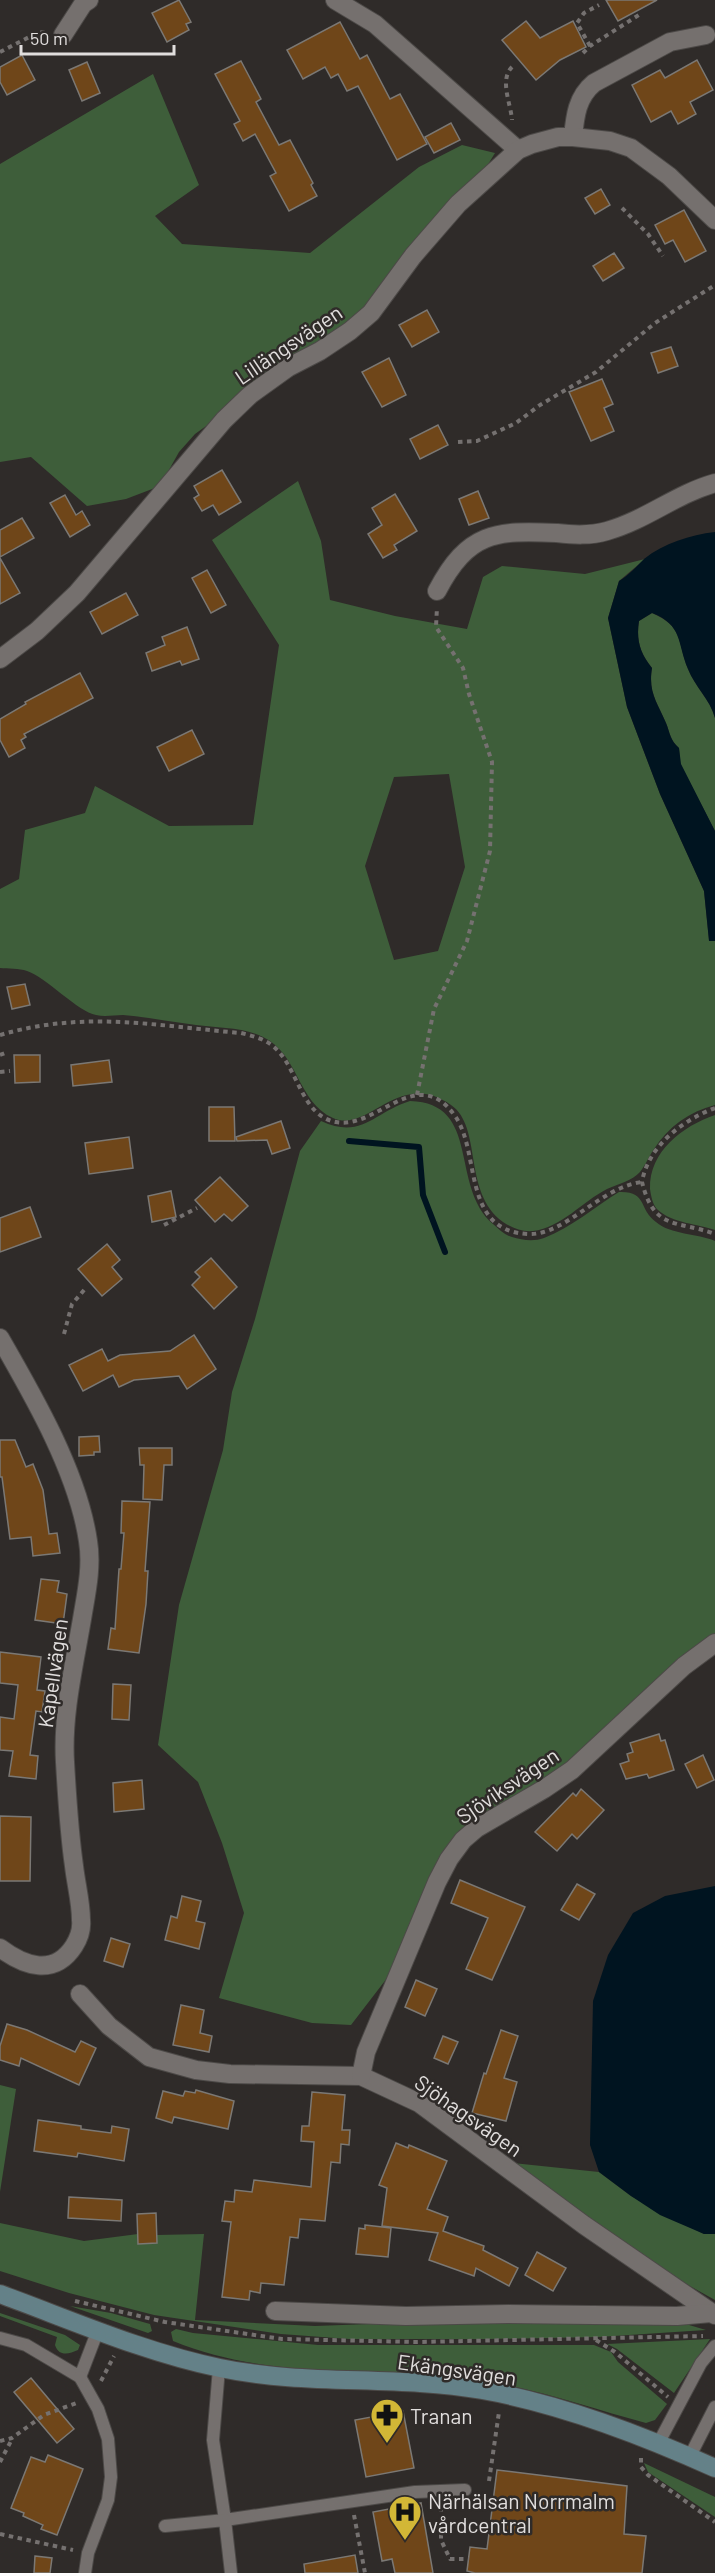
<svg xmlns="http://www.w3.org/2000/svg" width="715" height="2573" viewBox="0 0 715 2573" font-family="Barlow,sans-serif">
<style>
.green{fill:#3e5e3a;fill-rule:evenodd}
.water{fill:#001420}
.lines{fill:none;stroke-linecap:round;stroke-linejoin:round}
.stream{stroke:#001420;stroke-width:6}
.building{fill:#6f4619;stroke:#7b7874;stroke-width:1.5}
.lane-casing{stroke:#4c4947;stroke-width:14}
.street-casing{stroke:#4c4947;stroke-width:20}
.secondary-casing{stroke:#4c4947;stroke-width:20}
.path{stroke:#757170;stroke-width:4;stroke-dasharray:4.5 4.5;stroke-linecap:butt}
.lane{stroke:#75706e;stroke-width:12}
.street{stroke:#75706e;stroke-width:18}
.secondary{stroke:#648188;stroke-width:18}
.labels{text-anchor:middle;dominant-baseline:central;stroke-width:5;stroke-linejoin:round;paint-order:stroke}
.street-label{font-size:21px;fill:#e1dedd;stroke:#2f2b29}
.poi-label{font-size:21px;fill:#e1dedd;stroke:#2f2b29;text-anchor:start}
</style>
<rect width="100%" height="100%" fill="#2f2b29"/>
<g class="green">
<path d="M153,74l46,111 -44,31 27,28 128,9 109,-86 43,-22 33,8 -11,18 -130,148 -159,115 -16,18 -19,34 -34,13 -39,7 -56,-49 -31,5v-298z"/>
<path d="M298,481l23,60 9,59 65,16 72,13 16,-52 19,-11 83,8 60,-15 -26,22 -11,37 19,89 33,87 44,97 5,49 6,1v164c-26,7 -46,21 -61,44 -5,7 -9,17 -14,23 -8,9 -22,12 -33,17 -24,12 -46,39 -74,42 -11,1 -21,-3 -30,-9 -41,-30 -20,-95 -52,-117 -53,-37 -82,29 -118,13 -36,-16 -34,-64 -70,-81 -20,-10 -46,-9 -67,-12 -24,-3 -49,-8 -73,-10 -9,0 -18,2 -27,0 -18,-3 -50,-38 -69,-44 -8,-3 -19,-2 -27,-3v-79l19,-10 6,-49 60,-17 10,-27 74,40 84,-1 26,-180 -67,-105zM449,774l16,93 -27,84 -44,9 -29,-94 29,-89z"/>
<path d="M652,613c32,14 25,28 36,56 7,18 22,30 27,49v113l-35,-67 -1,-16c-9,-8 -9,-15 -13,-25 -9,-21 -18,-31 -14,-55 -12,-15 -16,-28 -13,-47z"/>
<path d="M410,1101c72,2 39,85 83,123 6,5 11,11 19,13 10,3 21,5 32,1 26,-10 51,-31 75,-46 29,-1 19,17 37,30 15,13 41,11 59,19v396l-154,134 -87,51 -80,147 -43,56 -39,-2 -93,-25 25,-85 -22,-70 -24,-61 -40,-37 21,-140 44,-155 9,-58 23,-73 45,-168 21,-30c41,19 53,-9 89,-20z"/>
<path d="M715,1115v115c-17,-6 -43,-7 -57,-20 -5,-4 -7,-14 -8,-21 -1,-38 33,-63 65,-74z"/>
<path d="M0,2085l16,4 -16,103z"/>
<path d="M504,2162l95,10 32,24 73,38h11v66l-43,-24z"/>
<path d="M0,2223l84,18 54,-7v10l19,-1v-8l47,-1 -9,86 120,6 191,-7 173,3 27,8 -108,7 -109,2h-140l-68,-5 -127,-19 -85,-22 -69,-22z"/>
<path d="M70,2306l41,7 39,11 2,7 -4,2z"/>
<path d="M0,2313l65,22 15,10 -2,5c-9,4 -19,7 -23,-5l2,-8 -57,-21z"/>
<path d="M176,2329l17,4 125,12h276l17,7 7,10 49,42 -12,16 -9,3c-59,-16 -120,-38 -181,-45 -98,-10 -200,1 -292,-37l-2,-9z"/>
<path d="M710,2339l-36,54 -57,-44 -10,-5z"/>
<path d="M644,2463l71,34v20l-67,-45z"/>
</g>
<g class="water">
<path d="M715,532v186c-5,-19 -20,-31 -27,-49 -11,-26 -5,-44 -36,-56l-13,8c-3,19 1,32 13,47 -4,24 5,34 14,55 4,10 4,17 13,25l2,16 34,67v110h-6l-5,-50 -44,-97 -33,-87 -19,-89 11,-37c10,-6 17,-14 25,-22 20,-16 46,-24 71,-27z"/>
<path d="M715,1886v348h-11l-44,-19 -29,-19 -32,-24 -9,-27 3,-144 15,-46 25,-42 32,-17z"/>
</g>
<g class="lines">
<path class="stream" d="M349,1141l70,6 4,48 22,57"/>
</g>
<g class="building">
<path d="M179,0l12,22 -5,2 3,6 -22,12 -15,-29z"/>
<path d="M606,0h51l-39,21z"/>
<path d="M526,21l14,17 33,-17 13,26 -26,13 -24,20 -34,-40z"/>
<path d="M340,22l20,37 7,-4 23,44 10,-5 27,50 -30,16 -39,-74 -11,5 -9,-17 -7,4 -6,-11 -22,12 -16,-29z"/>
<path d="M22,55l13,25 -28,15 -7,-13v-15z"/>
<path d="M697,60l16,30 -23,12 6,12 -18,10 -7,-13 -20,11 -19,-37 28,-15 5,8z"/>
<path d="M241,61l20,38 -5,3 23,43 11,-5 23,43 -2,2 6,11 -28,15 -19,-35 6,-3 -21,-39 -12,7 -9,-17 6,-3 -25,-47z"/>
<path d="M87,62l13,31 -18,8 -13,-31z"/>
<path d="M451,123l9,17 -26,13 -9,-16z"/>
<path d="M601,189l9,16 -15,9 -10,-16z"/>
<path d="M684,210l22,41 -21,11 -12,-22 -8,4 -10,-19z"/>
<path d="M614,253l10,15 -21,13 -10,-15z"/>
<path d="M427,310l12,22 -27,15 -13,-22z"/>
<path d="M671,347l7,19 -20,7 -7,-20z"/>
<path d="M389,358l17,37 -24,12 -20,-35z"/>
<path d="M602,379l11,25 -9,4 10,23 -23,10 -22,-49z"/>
<path d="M438,425l10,20 -28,14 -10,-20z"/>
<path d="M222,470l19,32 -22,13 -6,-10 -11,6 -8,-13 5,-3 -5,-9z"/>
<path d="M478,491l11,27 -20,7 -10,-26z"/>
<path d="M395,494l22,37 -23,14 3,5 -14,8 -15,-24 14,-9 -10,-17z"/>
<path d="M65,495l11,20 6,-4 8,14 -20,12 -20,-34z"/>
<path d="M22,518l12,20 -34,19v-27z"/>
<path d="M0,558l20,35 -20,11z"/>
<path d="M207,570l19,35 -15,8 -19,-35z"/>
<path d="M126,593l12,22 -36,19 -12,-22z"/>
<path d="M187,627l12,32 -17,6 -2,-4 -28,10 -6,-18 19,-8 -3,-8z"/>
<path d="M80,673l13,25 -69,36 2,3 -5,3 4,8 -16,9 -9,-17v-21l26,-15 -1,-2z"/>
<path d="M192,730l12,24 -35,17 -12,-24z"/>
<path d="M25,984l5,21 -18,4 -5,-22z"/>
<path d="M14,1055h26v27l-25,1z"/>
<path d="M109,1060l3,22 -39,4 -2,-21z"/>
<path d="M209,1107h25l1,34h-26z"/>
<path d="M281,1121l9,27 -18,6 -5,-14 -30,1 -1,-4z"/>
<path d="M129,1137l4,31 -44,6 -4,-31z"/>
<path d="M220,1177l28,29 -16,15 -8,-7 -9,8 -20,-22z"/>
<path d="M171,1191l5,26 -24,5 -4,-26z"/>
<path d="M30,1207l11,30 -41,15v-34z"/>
<path d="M107,1244l13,16 -8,7 10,12 -20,17 -24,-27z"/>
<path d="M211,1258l26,29 -23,22 -22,-24 8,-8 -5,-5z"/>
<path d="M194,1335l22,34 -29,20 -8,-13 -45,4 -15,7 -6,-12 -30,16 -14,-26 33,-16 6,12 12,-6 50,-4z"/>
<path d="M99,1436l1,16h-6v3l-15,1v-19z"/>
<path d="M0,1440h15l11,27 7,-3 10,26 6,44 8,-1 3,20 -27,3 -2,-19 -21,2 -8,-62h-2z"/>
<path d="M139,1448h33v17h-8l-2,35 -19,-1 1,-34h-4z"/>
<path d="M122,1501l28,1 -5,69h3l-2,33 -7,49 -31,-4 3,-21 4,1 4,-60h2l3,-36h-3z"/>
<path d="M41,1579l18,2 -2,11 10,2 -4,30 -28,-4z"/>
<path d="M0,1652l41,5 -4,33 8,1 -3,21 -6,-1 -6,44 8,1 -2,23 -27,-3 4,-25 -13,-1v-33l14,2 4,-34 -18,-2z"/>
<path d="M113,1684l18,1 -2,35 -17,-1z"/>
<path d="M659,1734l2,7 4,-1 9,30 -25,8 -2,-4 -21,5 -6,-15 9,-3 -2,-7 6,-2 -3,-9z"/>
<path d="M703,1755l11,25 -17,8 -12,-24z"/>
<path d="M142,1780l2,29 -30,3 -1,-29z"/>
<path d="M581,1789l23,21 -27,29 -5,-5 -15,17 -22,-19 38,-39 3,3z"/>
<path d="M0,1816l31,1 -1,64h-30z"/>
<path d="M460,1880l65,27 -33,73 -26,-11 22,-51 -37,-15z"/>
<path d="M577,1884l18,10 -16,26 -18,-10z"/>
<path d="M182,1896l19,5 -5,20 9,2 -6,26 -34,-9 6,-24 6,2z"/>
<path d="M111,1938l19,6 -7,23 -19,-6z"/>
<path d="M416,1980l21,9 -12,27 -20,-9z"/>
<path d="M181,2005l23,5 -4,23 12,3 -3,16 -36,-7z"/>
<path d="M7,2024l20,6 48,22 6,-11 15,7 -17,37 -58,-27 -2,8 -19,-6v-14z"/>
<path d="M501,2030l17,6 -14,42 13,4 -11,39 -34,-8 12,-40 2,1z"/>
<path d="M443,2036l15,6 -10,22 -14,-6z"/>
<path d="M196,2090l38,11 -6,28 -54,-12 -2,6 -16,-5 7,-27 20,5 2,-5 10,2z"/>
<path d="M312,2092l33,3 -3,35h8l-1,15 -8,-1 -1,19 -9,-1 -6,59 -25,-2 -2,19 -8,-1 -6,48 -23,-2 -1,10 -10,-2 -1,9 -27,-3 9,-75 -9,-1 3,-20 9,1 1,-12 17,2 2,-12 57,7 3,-45 -13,-1 1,-15h7z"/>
<path d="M38,2120l43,6v3l30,4 1,-7 17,3 -5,32 -46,-8 -1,4 -43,-6z"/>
<path d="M396,2143l12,5 1,-3 38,16 -20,48 21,8 -5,14 41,15 -1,4 35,18 -9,18 -33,-18 -2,8 -45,-16 9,-27 -56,-7 5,-38 -8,-3z"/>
<path d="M69,2197l53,3 -1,21 -53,-3z"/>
<path d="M156,2213l1,30 -19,1 -1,-30z"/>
<path d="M365,2225l26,3 -3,29 -32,-3 3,-26 6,1z"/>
<path d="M537,2252l29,16 -13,23 -28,-16z"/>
<path d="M31,2378l43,51 -17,14 -43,-51z"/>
<path d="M403,2411l11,57 -48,9 -11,-57z"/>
<path d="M48,2455l35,14 -26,66 -16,-6 2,-4 -20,-9 1,-3 -13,-5 20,-51 14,5z"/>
<path d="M497,2470l130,16 -3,48 22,2 -4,37h-167l-8,-2 3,-24 17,2z"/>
<path d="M421,2503l12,70h-38l-3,-14 -10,2 -9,-49z"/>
<path d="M355,2555l3,18h-53l-1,-9z"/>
<path d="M35,2556l17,2 -2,15h-16z"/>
</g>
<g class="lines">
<defs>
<g id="lane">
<path d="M0,2338l26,7 54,32 18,-47"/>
<path d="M219,2368l-6,72 12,80 190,-28 50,-2"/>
<path d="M80,2377l18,32 10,30 3,38 -3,23 -20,53 -3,20"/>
<path d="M658,2444l43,-81 14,-17"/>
<path d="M690,2456l25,-49"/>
<path d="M165,2526l60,-6 6,53"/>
</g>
<g id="street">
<path d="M335,0l40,24 143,126"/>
<path d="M63,35l20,-31 6,-4"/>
<path d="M573,137c2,-21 4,-40 21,-54l76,-41 36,-7"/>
<path d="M437,591c31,-59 58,-61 120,-58 17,2 33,3 50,-2 39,-11 69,-37 108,-48"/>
<path d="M0,659l37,-28 40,-38 147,-173 26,-25 39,-28 31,-16 30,-20 21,-18 42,-57 45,-52 60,-54 14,-6 26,-7h15l37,4 21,7 38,28 46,44"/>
<path d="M0,1338c34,59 78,135 88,203 4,24 -1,49 -5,72 -8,49 -21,100 -18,149 2,35 4,69 9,104 2,18 7,36 7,54 1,9 -2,18 -7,26 -20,31 -50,20 -74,2"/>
<path d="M80,1994l29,32 40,31 47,13 34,4 131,2 58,27 165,122 131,90"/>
<path d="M361,2076l5,-24 71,-170 12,-23 14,-19 14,-12 67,-39 28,-19 112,-104 31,-23"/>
<path d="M275,2311l131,5 102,-2 169,2 34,-3"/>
</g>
<path id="secondary" d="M0,2294c71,26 146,59 220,74 86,18 176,7 262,22 80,14 160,45 233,78"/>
</defs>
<use href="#lane" class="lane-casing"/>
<use href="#street" class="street-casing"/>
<use href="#secondary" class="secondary-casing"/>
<g class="path">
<path d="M590,46l-13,-23 7,-10 15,-8"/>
<path d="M0,52l39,-20 8,1"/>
<path d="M583,53l7,-7 52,-33"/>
<path d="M512,67c-13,13 -1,37 0,53"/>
<path d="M622,208l26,26 15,22"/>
<path d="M458,442l19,-1 39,-18 24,-18 56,-33 59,-49 60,-38"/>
<path d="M0,1035c85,-25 156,-9 241,-2 12,3 24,6 33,14 24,20 27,69 62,75 41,8 81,-60 119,-6 26,36 6,115 73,118 37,2 72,-47 114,-52"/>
<path d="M0,1055l8,-3"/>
<path d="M0,1072l10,-1"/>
<path d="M417,1095l17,-86 33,-68 23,-90 2,-89 -23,-68 -6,-26 -27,-41 1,-20"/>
<path d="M715,1108c-32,12 -67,38 -73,74 12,49 35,38 73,52"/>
<path d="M164,1225l33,-17"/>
<path d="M64,1334l8,-30 13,-15"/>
<path d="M75,2301l90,21 117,17 135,3 286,-6"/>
<path d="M596,2340l19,12 53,45"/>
<path d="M101,2381l13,-25"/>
<path d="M0,2441l12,-3 32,-23 35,-13"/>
<path d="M641,2458v9l7,8 67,47"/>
<path d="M0,2462l12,-23"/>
<path d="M489,2481l10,-69"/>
<path d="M441,2507v33l9,19h19"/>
<path d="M354,2515l11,58"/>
<path d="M0,2534l73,16"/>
</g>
<use href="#lane" class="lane"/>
<use href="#street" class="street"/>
<use href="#secondary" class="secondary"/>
</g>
<defs>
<symbol id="pharmacy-pin" viewBox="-11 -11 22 30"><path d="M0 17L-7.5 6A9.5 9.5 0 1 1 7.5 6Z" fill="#d2b736" stroke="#2f2b29"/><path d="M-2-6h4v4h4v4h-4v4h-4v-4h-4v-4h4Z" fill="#111"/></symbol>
<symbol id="hospital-pin" viewBox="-11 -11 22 30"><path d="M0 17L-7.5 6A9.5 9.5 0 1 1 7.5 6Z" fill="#d2b736" stroke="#2f2b29"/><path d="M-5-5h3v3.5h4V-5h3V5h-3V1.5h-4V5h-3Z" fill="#111"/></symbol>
</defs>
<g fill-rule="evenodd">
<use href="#pharmacy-pin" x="368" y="2396" width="38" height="52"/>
<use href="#hospital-pin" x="386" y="2493" width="38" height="52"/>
</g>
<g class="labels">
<g class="street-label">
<text transform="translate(288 344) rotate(-34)">Lillängsvägen</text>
<text transform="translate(52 1673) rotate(-82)">Kapellvägen</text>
<text transform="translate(507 1785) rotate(-34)">Sjöviksvägen</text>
<text transform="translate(469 2115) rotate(35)">Sjöhagsvägen</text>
<text transform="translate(457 2369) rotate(8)">Ekängsvägen</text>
</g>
<g class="poi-label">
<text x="410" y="2415">Tranan</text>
<text x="428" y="2500">Närhälsan Norrmalm<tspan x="428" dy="24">vårdcentral</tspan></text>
</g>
</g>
<path d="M21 45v9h153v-9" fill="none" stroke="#e1dedd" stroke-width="3"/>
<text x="30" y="45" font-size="18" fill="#e1dedd" stroke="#2f2b29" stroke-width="4.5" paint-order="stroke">50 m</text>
</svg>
